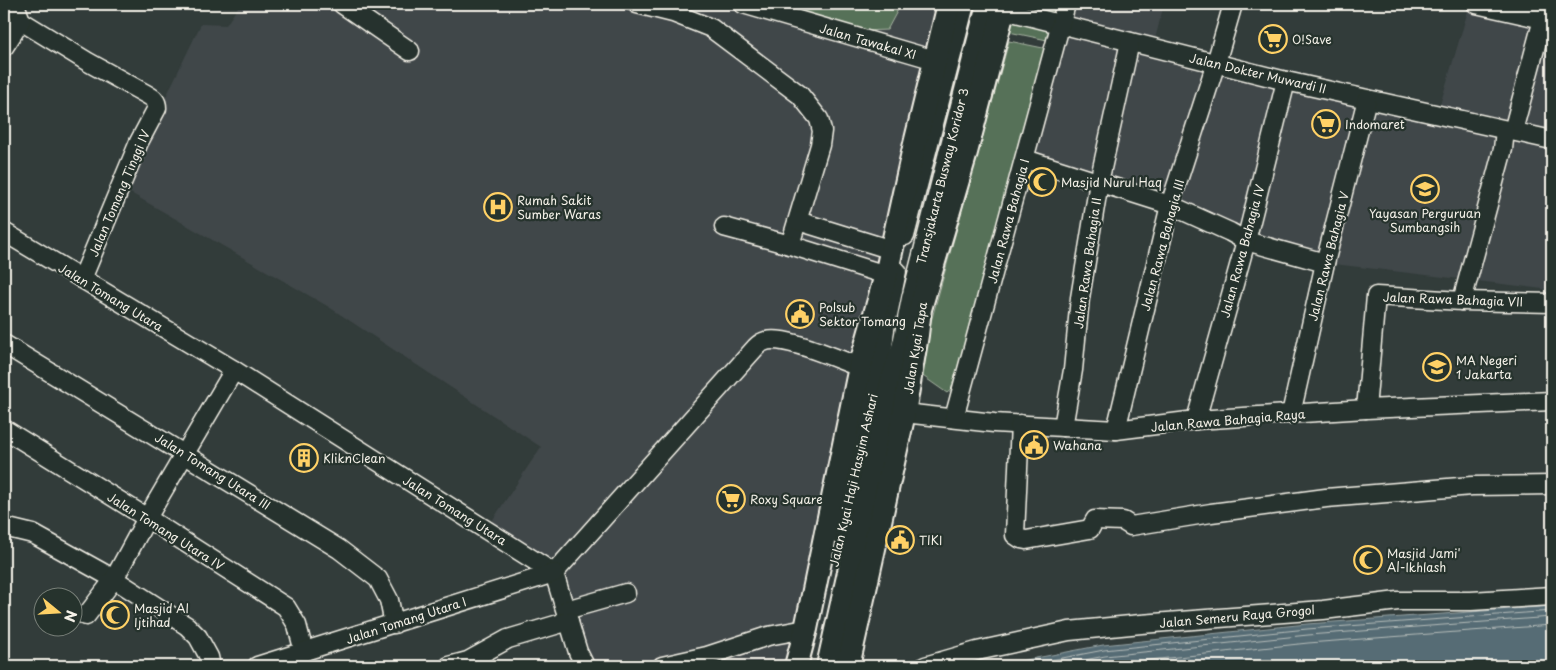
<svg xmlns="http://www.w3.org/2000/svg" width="1556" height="670" viewBox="0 0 1556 670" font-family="'Playpen Sans',sans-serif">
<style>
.built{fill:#404749}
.green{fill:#567158;stroke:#a5b1a0}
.water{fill:#566c74;stroke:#95a1a2}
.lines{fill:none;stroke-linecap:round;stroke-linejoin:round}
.shore{stroke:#b5bcba;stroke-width:1}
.minor-casing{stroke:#f4f1e8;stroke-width:21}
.major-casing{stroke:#f4f1e8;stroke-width:26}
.minor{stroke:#26332d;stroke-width:18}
.major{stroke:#26332d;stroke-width:22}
.labels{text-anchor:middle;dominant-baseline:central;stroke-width:4.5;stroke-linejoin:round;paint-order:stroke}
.poi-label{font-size:12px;fill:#f4f1e8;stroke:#26332d;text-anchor:start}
.street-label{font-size:12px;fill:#f4f1e8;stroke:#26332d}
</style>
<rect width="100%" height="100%" fill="#323c3a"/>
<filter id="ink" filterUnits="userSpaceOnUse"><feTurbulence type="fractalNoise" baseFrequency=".02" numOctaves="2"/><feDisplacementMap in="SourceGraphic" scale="10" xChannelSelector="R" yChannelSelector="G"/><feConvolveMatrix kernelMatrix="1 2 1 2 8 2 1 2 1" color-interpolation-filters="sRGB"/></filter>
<g filter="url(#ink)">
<g class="built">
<path d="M240,4h704l-153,662h-215l-21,-93 -69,-43 55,-83 -212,-140 -207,-119 79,-164 25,1z"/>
<path d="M1066,4h98l-11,43 63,16 224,42 30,-101h82v286l-227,-27 -300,-104z"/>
</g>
<g class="green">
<path d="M778,4h123l-14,26 -26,1z"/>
<path d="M1016,4h40l-9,36 -38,-8z"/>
<path d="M1009,41l34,7 10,7 -95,329 -11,9 -30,-21z"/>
</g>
<path class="water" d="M1552,606v60h-557l108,-21 204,-21z"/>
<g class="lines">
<g class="shore">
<path d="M1021,666l83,-16 203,-21 245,-18"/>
<path d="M1054,666l51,-10 203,-21 244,-18"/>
<path d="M1094,666l214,-23 244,-18"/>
</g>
<defs>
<g id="minor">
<path d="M15,4l6,17"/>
<path d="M342,4l68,47"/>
<path d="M637,4l36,9 38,15 89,67 19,24 3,12 -2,14 -30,100"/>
<path d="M743,4l192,56"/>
<path d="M1476,4l67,15"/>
<path d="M1004,10l282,71 266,59"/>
<path d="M21,21l67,41 58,32c7,4 11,6 11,14l-18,34 -57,137"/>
<path d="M4,47l17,-26"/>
<path d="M1513,131l34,-127"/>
<path d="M1025,159l145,46 60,27 16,9 79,22"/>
<path d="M798,221l94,29"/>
<path d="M724,227l66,18 96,30"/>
<path d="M4,232l230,138 320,203"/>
<path d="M905,236l60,-232"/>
<path d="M1462,301l41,-152 2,-19"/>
<path d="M884,334l13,-63"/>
<path d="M4,344l335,205 39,30 11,21 5,24"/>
<path d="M901,349l10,-51 75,-294"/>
<path d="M1366,409l10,-113 86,5 90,2"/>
<path d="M904,413l90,10 122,7 80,-10 170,-11 186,-8"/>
<path d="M1291,414l34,-151 42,-164"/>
<path d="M954,418l112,-414"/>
<path d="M1196,420l50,-179 40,-160"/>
<path d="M1020,424l-5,111 6,4 5,1 64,-11 5,-9 28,1 8,5 80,-13 115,-15 146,-12 80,-1"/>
<path d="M1063,427l10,-57 7,-72 19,-116 31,-140"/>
<path d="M4,429l143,89 139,89 11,18 7,27"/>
<path d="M1116,430l54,-225 46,-142 17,-59"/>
<path d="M4,527l29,7 81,45 73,47 11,11 11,20 2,9"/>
<path d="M554,573l202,-226c2,-2 4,-4 7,-5 19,-9 75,18 97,25"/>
<path d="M554,573l24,79 7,14"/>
<path d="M566,610l60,-17"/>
<path d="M86,616l28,-37 33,-61 87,-148"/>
<path d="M257,666l297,-93"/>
<path d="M449,666l19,-5 40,-22 61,-18"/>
<path d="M662,666l45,-10 61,-20 38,-7"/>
<path d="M925,666l52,-15 92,-20 72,-7 182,-14 75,-9h73l81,-5"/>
</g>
<g id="major">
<path d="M841,533l35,-156 6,-38 1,-17"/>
<path d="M796,666l10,-37 54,-262 26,-92 27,-123 36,-148"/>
<path d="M828,666l64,-286 14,-41"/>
<path d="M848,666l56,-253 13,-78 3,-26 45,-153 40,-152"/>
</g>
</defs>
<use href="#minor" class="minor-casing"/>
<use href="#major" class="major-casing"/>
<use href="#minor" class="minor"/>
<use href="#major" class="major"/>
</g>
</g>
<defs>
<symbol id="supermarket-ring" viewBox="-11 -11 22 22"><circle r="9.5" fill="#26332d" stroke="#ffd166" stroke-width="1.5"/><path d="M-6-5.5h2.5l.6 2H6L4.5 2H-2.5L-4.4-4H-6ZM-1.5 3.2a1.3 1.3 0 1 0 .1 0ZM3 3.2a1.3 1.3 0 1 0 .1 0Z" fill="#ffd166"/></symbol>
<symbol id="mosque-ring" viewBox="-11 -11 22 22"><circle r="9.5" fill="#26332d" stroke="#ffd166" stroke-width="1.5"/><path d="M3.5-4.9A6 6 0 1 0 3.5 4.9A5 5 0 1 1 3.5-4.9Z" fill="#ffd166"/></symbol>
<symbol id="school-ring" viewBox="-11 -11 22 22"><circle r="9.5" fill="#26332d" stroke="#ffd166" stroke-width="1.5"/><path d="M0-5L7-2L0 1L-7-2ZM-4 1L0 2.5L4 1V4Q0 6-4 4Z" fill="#ffd166"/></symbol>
<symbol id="hospital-ring" viewBox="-11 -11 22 22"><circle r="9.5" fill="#26332d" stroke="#ffd166" stroke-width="1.5"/><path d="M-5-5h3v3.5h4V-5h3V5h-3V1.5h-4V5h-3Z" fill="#ffd166"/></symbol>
<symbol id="civic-ring" viewBox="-11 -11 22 22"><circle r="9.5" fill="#26332d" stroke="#ffd166" stroke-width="1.5"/><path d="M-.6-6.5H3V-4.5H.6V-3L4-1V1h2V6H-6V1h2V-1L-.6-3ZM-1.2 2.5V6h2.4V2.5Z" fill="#ffd166"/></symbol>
<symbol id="building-ring" viewBox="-11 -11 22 22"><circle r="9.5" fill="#26332d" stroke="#ffd166" stroke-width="1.5"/><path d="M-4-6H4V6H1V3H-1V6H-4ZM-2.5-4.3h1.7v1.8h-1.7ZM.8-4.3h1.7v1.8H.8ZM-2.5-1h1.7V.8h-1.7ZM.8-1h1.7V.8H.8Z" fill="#ffd166"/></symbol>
</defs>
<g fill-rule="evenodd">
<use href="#supermarket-ring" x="1257" y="23" width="32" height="32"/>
<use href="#supermarket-ring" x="1310" y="108" width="32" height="32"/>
<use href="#mosque-ring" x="1026" y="166" width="32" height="32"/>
<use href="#school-ring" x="1409" y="173" width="32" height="32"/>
<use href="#hospital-ring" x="482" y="191" width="32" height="32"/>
<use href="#civic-ring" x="784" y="298" width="32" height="32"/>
<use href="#school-ring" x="1421" y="351" width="32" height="32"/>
<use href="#civic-ring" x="1018" y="429" width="32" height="32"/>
<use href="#building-ring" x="288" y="442" width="32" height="32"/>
<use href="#supermarket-ring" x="715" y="483" width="32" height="32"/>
<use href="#civic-ring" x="884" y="524" width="32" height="32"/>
<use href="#mosque-ring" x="1352" y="544" width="32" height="32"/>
<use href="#mosque-ring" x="99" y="599" width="32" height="32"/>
</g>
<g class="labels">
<g class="poi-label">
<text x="1292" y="39">O!Save</text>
<text x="1345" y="124">Indomaret</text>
<text x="1061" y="182">Masjid Nurul Haq</text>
<text x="517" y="200">Rumah Sakit<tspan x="517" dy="14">Sumber Waras</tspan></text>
<text x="1425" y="213" text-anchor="middle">Yayasan Perguruan<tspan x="1425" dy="14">Sumbangsih</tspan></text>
<text x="819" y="307">Polsub<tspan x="819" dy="14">Sektor Tomang</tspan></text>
<text x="1456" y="360">MA Negeri<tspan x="1456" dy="14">1 Jakarta</tspan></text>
<text x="1053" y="445">Wahana</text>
<text x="323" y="458">KliknClean</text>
<text x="750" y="499">Roxy Square</text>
<text x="919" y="540">TIKI</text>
<text x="1387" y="553">Masjid Jami'<tspan x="1387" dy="14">Al-Ikhlash</tspan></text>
<text x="134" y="608">Masjid Al<tspan x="134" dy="14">Ijtihad</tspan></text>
</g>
<g class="street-label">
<text transform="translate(868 41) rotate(16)">Jalan Tawakal XI</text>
<text transform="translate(1258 73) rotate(13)">Jalan Dokter Muwardi II</text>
<text transform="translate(942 176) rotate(-76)">Transjakarta Busway Koridor 3</text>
<text transform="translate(119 193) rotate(-67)">Jalan Tomang Tinggi IV</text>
<text transform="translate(1008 221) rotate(-75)">Jalan Rawa Bahagia I</text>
<text transform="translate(1162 245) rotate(-75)">Jalan Rawa Bahagia III</text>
<text transform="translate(1242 251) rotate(-75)">Jalan Rawa Bahagia IV</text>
<text transform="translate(1328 256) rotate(-76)">Jalan Rawa Bahagia V</text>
<text transform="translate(1087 263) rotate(-82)">Jalan Rawa Bahagia II</text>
<text transform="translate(111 297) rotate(31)">Jalan Tomang Utara</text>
<text transform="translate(1453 299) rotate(2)">Jalan Rawa Bahagia VII</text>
<text transform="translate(915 348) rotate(-81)">Jalan Kyai Tapa</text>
<text transform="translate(1228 420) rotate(-5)">Jalan Rawa Bahagia Raya</text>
<text transform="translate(213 471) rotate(32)">Jalan Tomang Utara III</text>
<text transform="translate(853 480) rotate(-77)">Jalan Kyai Haji Hasyim Ashari</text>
<text transform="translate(455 510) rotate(32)">Jalan Tomang Utara</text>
<text transform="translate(166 531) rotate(32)">Jalan Tomang Utara IV</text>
<text transform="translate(1237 616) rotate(-5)">Jalan Semeru Raya Grogol</text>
<text transform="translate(406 620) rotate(-18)">Jalan Tomang Utara I</text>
</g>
</g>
<rect width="1556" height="670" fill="none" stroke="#26332d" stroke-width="20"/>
<rect x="10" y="10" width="1536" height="650" fill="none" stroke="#f4f1e8" stroke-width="2" filter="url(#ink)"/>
<g transform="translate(58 612) rotate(108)"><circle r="24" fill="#26332d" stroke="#787f78"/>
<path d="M0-4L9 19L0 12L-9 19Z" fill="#ffd166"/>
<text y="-8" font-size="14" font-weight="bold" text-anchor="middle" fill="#f4f1e8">N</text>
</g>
</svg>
